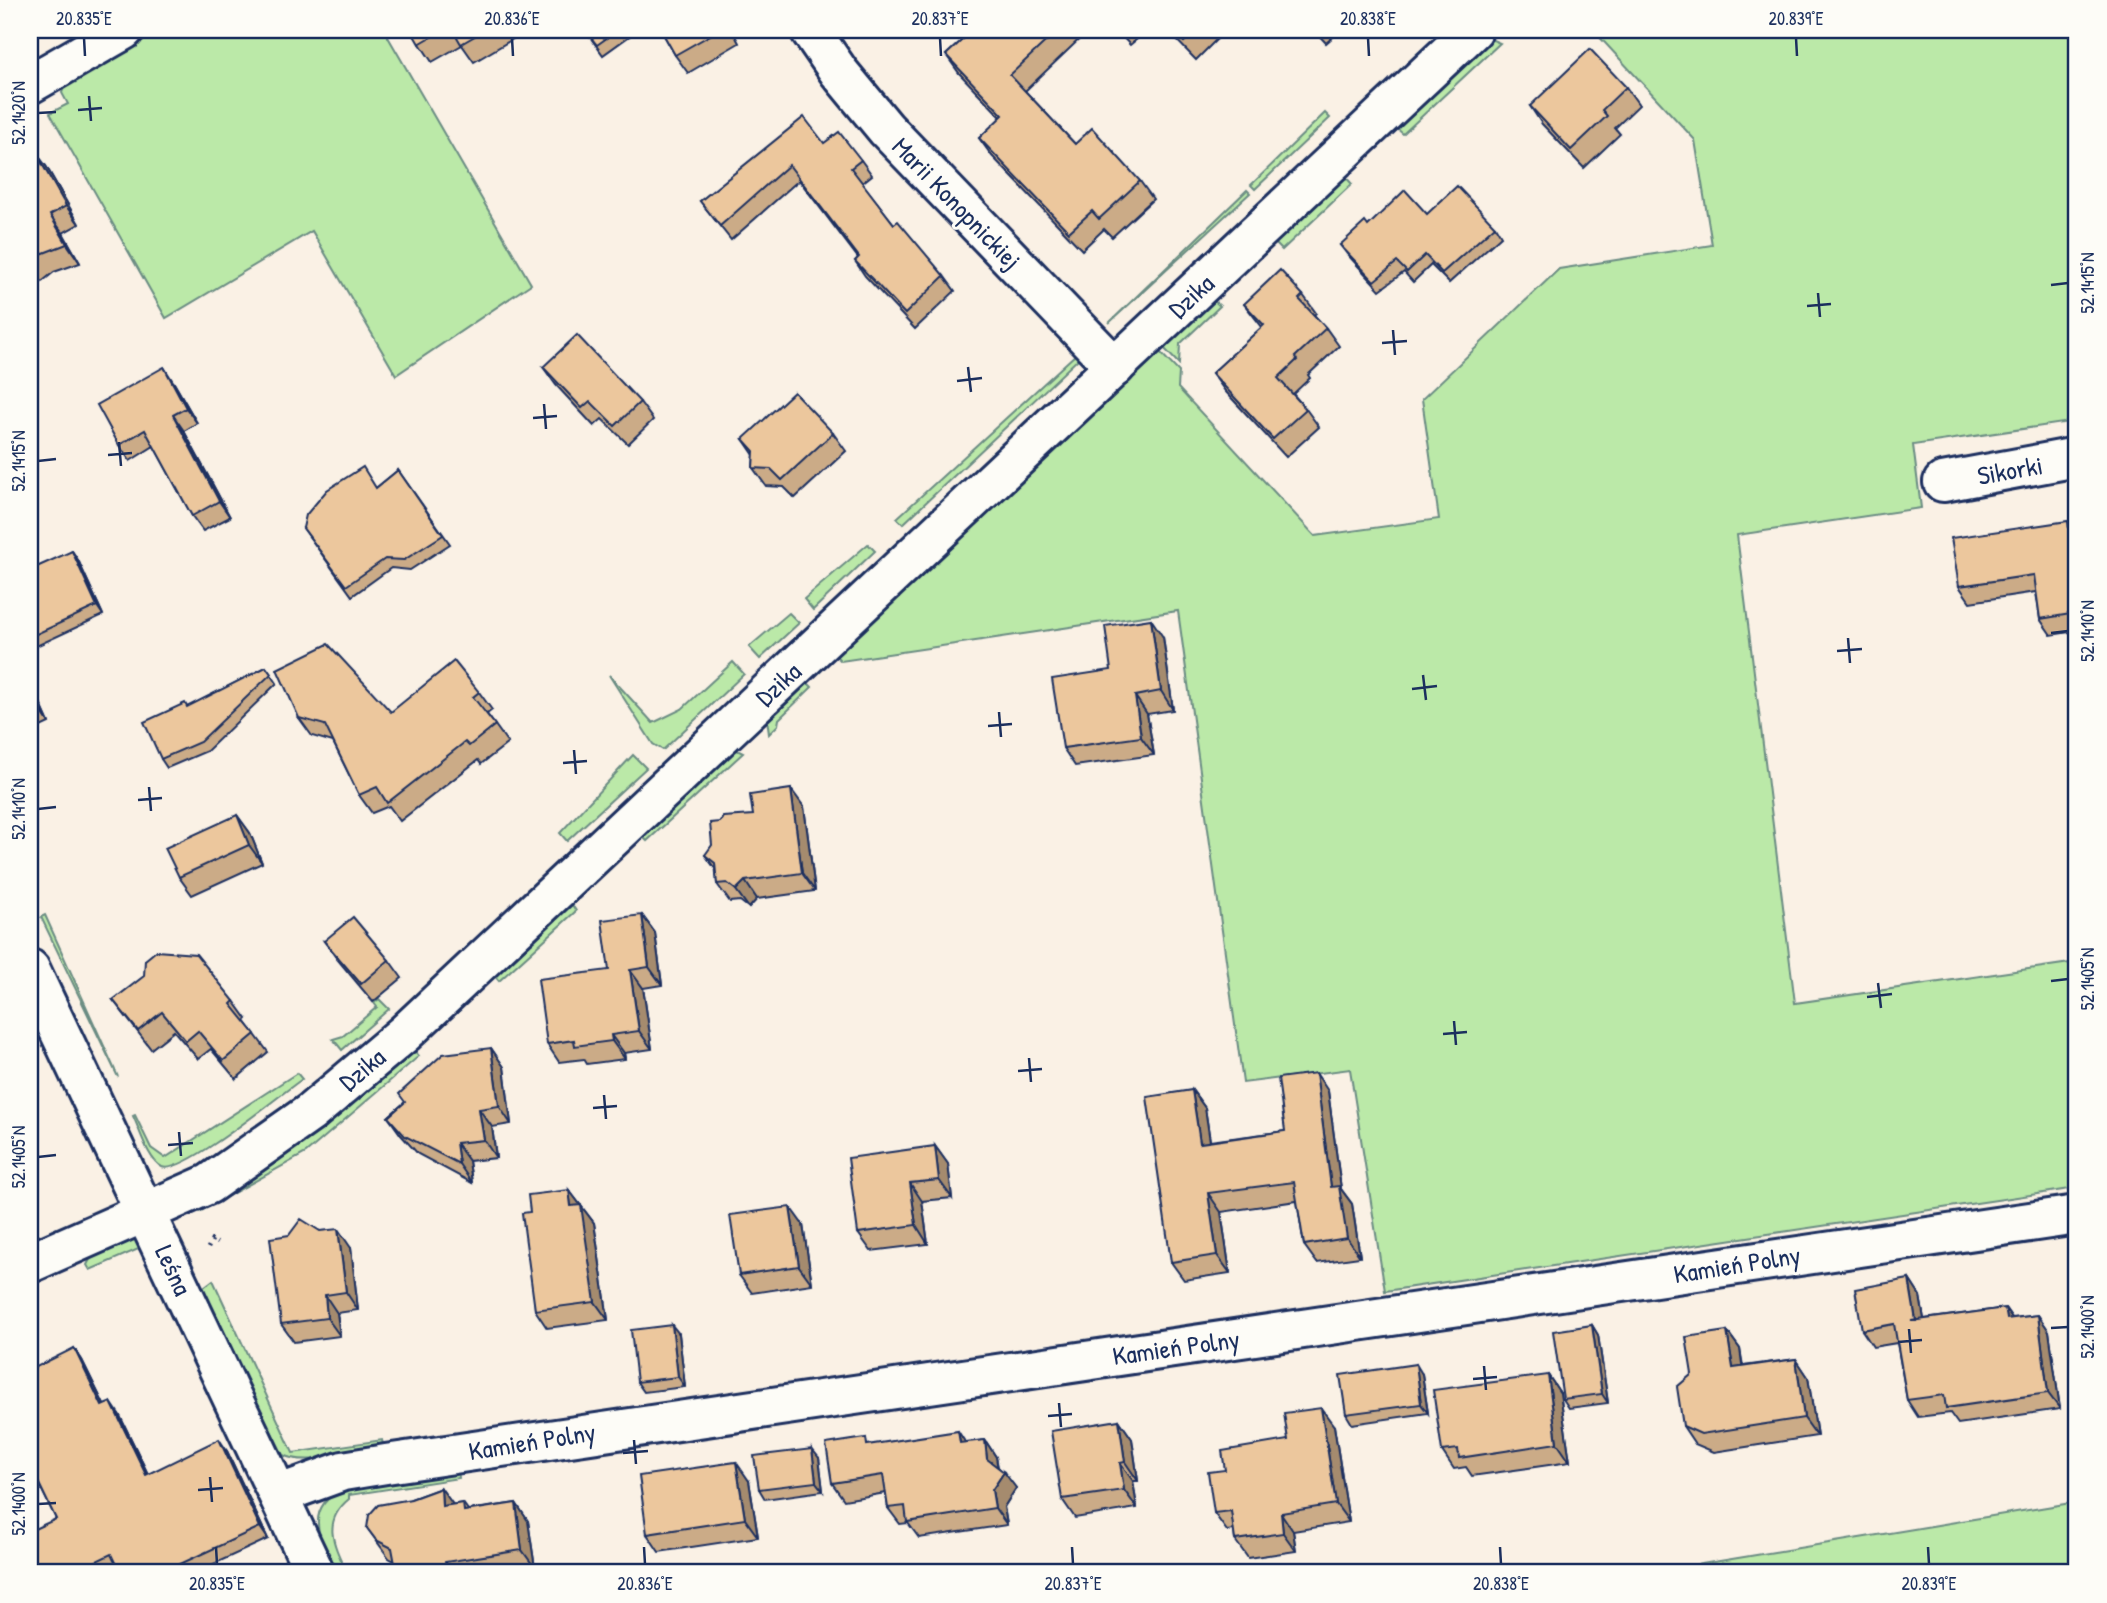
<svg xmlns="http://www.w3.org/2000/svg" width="2107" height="1603" viewBox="0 0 2107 1603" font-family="'Patrick Hand',sans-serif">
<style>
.green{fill:#bbe9a8;stroke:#6b8c83;stroke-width:2}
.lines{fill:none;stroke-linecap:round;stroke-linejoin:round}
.minor-casing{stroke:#1b2f5e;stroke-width:44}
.path{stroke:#1b2f5e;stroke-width:4.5;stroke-dasharray:2 5;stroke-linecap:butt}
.minor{stroke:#fdfcf7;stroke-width:38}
.wall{fill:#cbab87;stroke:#1b2f5e;stroke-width:2}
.shaded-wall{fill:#a58b6e;stroke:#1b2f5e;stroke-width:2}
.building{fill:#ecc79d;stroke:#1b2f5e;stroke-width:2}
.ticks{fill:none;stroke:#1b2f5e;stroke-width:2.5}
.labels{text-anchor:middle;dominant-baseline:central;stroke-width:6;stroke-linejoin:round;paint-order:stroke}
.street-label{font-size:26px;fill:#1b2f5e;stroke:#fdfcf7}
.neatline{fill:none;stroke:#1b2f5e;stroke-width:2.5}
.ticks-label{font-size:18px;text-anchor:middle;fill:#1b2f5e}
</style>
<rect width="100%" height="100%" fill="#faf1e5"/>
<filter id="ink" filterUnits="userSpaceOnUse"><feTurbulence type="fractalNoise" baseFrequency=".0143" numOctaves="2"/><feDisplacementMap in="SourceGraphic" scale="14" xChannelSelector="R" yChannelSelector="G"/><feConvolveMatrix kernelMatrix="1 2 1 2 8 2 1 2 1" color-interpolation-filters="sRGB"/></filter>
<g filter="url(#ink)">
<g class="green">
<path d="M162,30h222l147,254 -135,91 -84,-144 -146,87 -116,-205 18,-9 -6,-11 3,-9z"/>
<path d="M1593,30h484v391l-164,24 8,63 -184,27 58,468 282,-41v226l-692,103 -35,-222 -107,14 -65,-472 -337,50 -6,-6 323,-305 21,22 -1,16 137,148 124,-17 -17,-120 137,-130 153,-24 -17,-105z"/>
<path d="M1488,38l12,5 -97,91 -8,-7z"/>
<path d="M1325,113l5,5 -75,71 -4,-4z"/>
<path d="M1344,175l8,9 -70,66 -8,-8z"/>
<path d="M1247,190l3,3 -141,130z"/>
<path d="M1213,300l7,6 -40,38 -1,20 -16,-17z"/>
<path d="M1076,354l2,5 -175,165 -6,-6z"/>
<path d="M868,544l7,7 -62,59 -9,-11z"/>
<path d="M789,613l10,10 -39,36 -11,-12z"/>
<path d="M733,662l11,12 -81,76 -10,-6 -44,-69 44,48 29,-14z"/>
<path d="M807,682l5,5 -33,32 -1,6 -9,9 -2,-15z"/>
<path d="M735,749l8,4 -96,88 -5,-5z"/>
<path d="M633,755l13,13 -79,73 -7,-8z"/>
<path d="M571,903l5,8 -77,70 -5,-6z"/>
<path d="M45,915l73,162 -77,-160z"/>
<path d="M379,999l10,10 -47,41 -9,-11 10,-3 34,-29 -3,-4z"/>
<path d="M414,1050l5,6 -113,97 -107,59z"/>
<path d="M297,1073l5,6c-21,15 -120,97 -140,88 -14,-7 -22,-37 -29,-51l2,-1 16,33 14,10z"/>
<path d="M138,1236l3,12 -51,22 -3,-5 8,-15z"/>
<path d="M213,1280l80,173 89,-13 2,8c-26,4 -78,19 -101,7l-82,-166z"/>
<path d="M458,1471l1,7 -110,17v4c-28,23 -15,46 -2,74h-12c-13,-31 -34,-64 7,-83z"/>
<path d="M2077,1502v71h-430z"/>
</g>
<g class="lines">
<defs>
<g id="minor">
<path d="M810,30l29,42 47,57 229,238"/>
<path d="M30,84l94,-54"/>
<path d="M1943,482l134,-25"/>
<path d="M30,969l285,604"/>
<path d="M30,1263l179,-79 101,-71 95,-80 1068,-1003"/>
<path d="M280,1494l63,-23 43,-7 1691,-249"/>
</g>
</defs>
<use href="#minor" class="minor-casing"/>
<path class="path" d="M208,1248l4,-8 5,3"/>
<use href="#minor" class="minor"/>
</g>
<g class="wall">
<path d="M411,30h117l-54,32 -12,-17 -30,17z"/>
<path d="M585,30h48l2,2 -32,23z"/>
<path d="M661,30h71l7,13 -51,30 -13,-18z"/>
<path d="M973,30h116l-64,61 50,53 65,37 13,18 -41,38 -8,-8 -22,21 -90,-94 -13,-18 22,-21 -42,-44 -13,-18z"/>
<path d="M1116,30h32l-18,15z"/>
<path d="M1167,30h59l-30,30z"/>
<path d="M1314,30h27l-15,13z"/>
<path d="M1626,87l13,18 -24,23 5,6 -36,34 -42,-44 -12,-18z"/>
<path d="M824,143l37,17 11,15 -10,8 32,41 50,52 11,15 -40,38 -50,-53 -10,-15 3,-3 -59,-78 -68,60 -31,-39z"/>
<path d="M30,149l16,17 33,58 -16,9 17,30 -26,9 -22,18 -2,-2z"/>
<path d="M1427,214l68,12 6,10 -52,47 -18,-18 -18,17 -9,-10 -24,18 -33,-36 -7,-9 28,-19z"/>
<path d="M1303,295l13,18 -2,2 12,13 13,18 -31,29 2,3 -17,16 13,15 13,18 -33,30 -61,-66 -13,-18 50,-46 -18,-23z"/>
<path d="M543,367l97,35 13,18 -25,24 -26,-25 -8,7 -38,-41z"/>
<path d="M174,383l23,40 -13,8 46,86 -27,14 -11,-15 -38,-70 -24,15 -11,-16z"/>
<path d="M833,433l13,18 -51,47 -11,-11 -18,-1 -13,-18 1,-13 -11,-16z"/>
<path d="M398,470l52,74 -40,26 -19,-2 -39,28 -49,-68 74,-41z"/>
<path d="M2073,528h4v103l-26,4 -11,-16 -4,-27 -66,10 -11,-16z"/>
<path d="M72,551l6,9 25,55 -73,34v-68z"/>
<path d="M1163,637l10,73 -26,4 7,41 -79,11 -12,-18 48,-78z"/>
<path d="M266,667l11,16 -70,68 -40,17 -6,-9 27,-52z"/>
<path d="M30,680l19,43 -19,9z"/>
<path d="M479,692l13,18 -5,4 21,29 -27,21 -3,-4 -78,61 -11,-15 -17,7 -13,-18 -26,-53 -21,-6 -13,-18 92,-6z"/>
<path d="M804,807l11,84 -58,8 -8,9 -9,-7 -10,1 -13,-18 -1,-14 -11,-15 48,-40z"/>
<path d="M237,815l13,18 12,30 -70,32 -13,-18z"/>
<path d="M642,915l13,18 7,52 -19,3 9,61 -28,4 1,6 -38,5 -3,-5 -25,3 -12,-18 62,-74z"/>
<path d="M324,941l65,19 13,18 -29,24 -36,-43z"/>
<path d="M113,1000l121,1 13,18 -2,2 23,31 -32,27 -25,-30 -13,10 -24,-28 -23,18z"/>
<path d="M491,1048l13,19 7,57 -19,3 4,31 -27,3 3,22 -54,-29 -17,-19 -13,-18 17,-15z"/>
<path d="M1192,1090l13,18 5,33 75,-10 43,-40 13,98 11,15 8,53 -43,6 -13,-18 -7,-44 -76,11 9,61 -46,7 -13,-18z"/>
<path d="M935,1146l13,18 4,34 -30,3 6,43 -57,7 -13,-18z"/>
<path d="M569,1190l25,33 14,97 -61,8 -12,-18 -5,-98z"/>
<path d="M803,1225l9,59 -60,9 -13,-18z"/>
<path d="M320,1231l31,17 7,62 -21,3 3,23 -46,6 -13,-18z"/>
<path d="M1909,1279l11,17 4,23 81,-11 7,10 26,-3 11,16 11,78 -102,15 -8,-11 -32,4 -11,-17 -10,-57 -24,4 -11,-17z"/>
<path d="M1592,1325l6,10 10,68 -39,5 -6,-9z"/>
<path d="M1727,1331l13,18 3,17 53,-7 12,18 9,59 -103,16 -19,-8 -12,-18 9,-52z"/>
<path d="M679,1334l6,53 -41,5 -7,-10z"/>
<path d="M74,1348l8,12 22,45 15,9 29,60 79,-23 41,88 -74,34h-74l-3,-6 -12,6h-75l26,-54 -21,-43 -2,-1 -3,-5v-80z"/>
<path d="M1422,1374l6,39 -76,11 -6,-10z"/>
<path d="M1548,1375l12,18 10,69 -98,14 -6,-9 -12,2 -12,-18z"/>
<path d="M1119,1420l13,19 6,42h-5l4,27 -62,10 -13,-19z"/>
<path d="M1334,1426l15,96 -56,9 3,20 -48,7 -13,-18 -1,-10 -7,1 -13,-18 11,-43 63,-30z"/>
<path d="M985,1440l11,17 2,10 18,21 -12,19 3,18 -88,13 -11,-15 -8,1 -12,-16 -2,-15 -42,7 -12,-17 38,-38 95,-3z"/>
<path d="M819,1458l4,33 -58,8 -6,-10z"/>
<path d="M749,1481l9,56 -99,15 -12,-18z"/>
<path d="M441,1488l11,17 11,-2 5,7 48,-7 12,18 7,47 -34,5h-102l-3,-4 -2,-8 -5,-3 -22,-30 44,-29z"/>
</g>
<g class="shaded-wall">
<path d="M33,148l13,18 33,58 -13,-18z"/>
<path d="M50,215l13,18 17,30 -13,-19z"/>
<path d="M164,367l10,16 23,40 -11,-15z"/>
<path d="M173,415l11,16 46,86 -11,-16z"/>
<path d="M72,551l6,9 25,55 -6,-9z"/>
<path d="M1151,619l12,18 10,73 -12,-19z"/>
<path d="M30,680l19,43 -6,-9 -13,-29z"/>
<path d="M1135,696l12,18 7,41 -13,-18z"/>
<path d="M791,789l13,18 11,84 -13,-18z"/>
<path d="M237,815l13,18 12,30 -13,-18z"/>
<path d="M745,881l12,18 -8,9 -13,-18z"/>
<path d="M642,915l13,18 7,52 -13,-18z"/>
<path d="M630,970l13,18 9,61 -13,-18z"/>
<path d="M611,1035l13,18 1,6 -13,-18z"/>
<path d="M491,1048l13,19 7,57 -12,-18z"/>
<path d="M1316,1073l12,18 13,98 11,15 8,53 -13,-19 -16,-51z"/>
<path d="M1192,1090l13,18 8,53 -13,-18z"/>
<path d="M479,1109l13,18 4,31 -12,-18z"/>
<path d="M456,1143l13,18 3,22 -13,-19z"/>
<path d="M935,1146l13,18 4,34 -13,-18z"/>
<path d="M910,1183l12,18 6,43 -12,-19z"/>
<path d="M569,1190l25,33 14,97 -13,-18 -24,-96z"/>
<path d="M1208,1193l13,19 9,61 -13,-18z"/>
<path d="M790,1207l13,18 9,59 -13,-18z"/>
<path d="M338,1229l13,19 7,62 -12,-18z"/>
<path d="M1909,1279l11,17 7,41 -11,-16z"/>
<path d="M325,1295l12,18 3,23 -13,-18z"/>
<path d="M2005,1308l12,17 -10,-6z"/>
<path d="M2038,1315l11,16 11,78 -12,-16z"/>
<path d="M672,1325l7,9 6,53 -7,-10z"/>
<path d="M1592,1325l6,10 10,68 -6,-9z"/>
<path d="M1727,1331l13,18 5,37 -12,-18z"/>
<path d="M74,1348l8,12 28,57 -8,-11z"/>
<path d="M1796,1359l12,18 9,59 -13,-18z"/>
<path d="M1416,1364l6,10 6,39 -7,-9z"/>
<path d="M1548,1375l12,18 10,69 -13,-19z"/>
<path d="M111,1402l8,12 35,73 -8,-12z"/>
<path d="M1321,1408l13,18 15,96 -13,-18z"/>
<path d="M1119,1420l13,19 6,42 -13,-19z"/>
<path d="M958,1431l11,17 -9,-5z"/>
<path d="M219,1439l8,12 41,88 -8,-12z"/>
<path d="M985,1440l11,17 3,19 -12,-17z"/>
<path d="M812,1449l7,9 4,33 -7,-9z"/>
<path d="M736,1462l13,19 9,56 -13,-18z"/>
<path d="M1120,1463l13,18 4,27 -13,-18z"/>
<path d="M1004,1472l12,16 -12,19 3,18 -12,-17 -3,-18z"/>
<path d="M441,1488l13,18h-12z"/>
<path d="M516,1503l12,18 7,47 -13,-18z"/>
<path d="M1281,1513l12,18 3,20 -13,-18z"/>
<path d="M445,1562l9,11h-7z"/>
</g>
<g class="building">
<path d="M411,30h32l-24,14z"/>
<path d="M453,30h32l-24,14z"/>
<path d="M585,30h33l-21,15z"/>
<path d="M661,30h58l-44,25z"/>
<path d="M973,30h85l-48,45 65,69 17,-16 48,53 -41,38 -7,-8 -23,21 -90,-94 24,-23 -57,-60z"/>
<path d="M1172,30h24l-12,12z"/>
<path d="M1590,49l36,38 -24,23 5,6 -36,34 -41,-44z"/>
<path d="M804,117l20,26 15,-11 22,28 -10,8 43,56 4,-3 46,55 -39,38 -50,-53 4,-4 -70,-92 -69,61 -20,-25z"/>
<path d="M33,148l33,58 -16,9 17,29 -26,10 -11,9v-114z"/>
<path d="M1457,186l38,40 -53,47 -17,-18 -18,17 -10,-10 -23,19 -34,-36 25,-23 3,4 37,-36 22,24z"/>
<path d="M1280,270l23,25 -4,4 27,29 -31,29 2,3 -19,18 28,31 -33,30 -61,-66 52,-48 -20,-21z"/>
<path d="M577,335l63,67 -25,24 -25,-25 -8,7 -39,-41z"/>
<path d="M164,367l22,41 -13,7 46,86 -27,15 -47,-86 -26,15 -22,-40z"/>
<path d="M794,392l39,41 -51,47 -11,-11 -18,-1 1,-17 -11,-12z"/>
<path d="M363,467l13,21 22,-18 45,65 -39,25 -19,-1 -39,27 -43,-58 3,-13 21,-25z"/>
<path d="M2068,521l1,8 8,-1v85l-37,6 -6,-44 -75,11 -8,-48z"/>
<path d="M72,551l25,55 -67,31v-67z"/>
<path d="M1151,619l10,72 -26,5 6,41 -78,11 -11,-69 59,-9 -6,-44z"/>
<path d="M328,644l63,68 63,-51 25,31 -6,5 22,28 -26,21 -4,-4 -78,61 -10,-16 -18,8 -34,-70 -26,-7 -22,-49z"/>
<path d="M266,667l5,7 -71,68 -39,17 -17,-37 41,-19 2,4z"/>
<path d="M30,685l13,29 -13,6z"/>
<path d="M791,789l11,84 -57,8 -9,9 -9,-7 -10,1 -2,-21 -10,-8 7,-10 -2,-22 10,-1 3,-5 30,-2 -3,-20z"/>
<path d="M237,815l12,30 -70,32 -14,-29z"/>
<path d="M642,915l7,52 -19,3 9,61 -28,4 1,6 -37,5 -1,-6 -27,4 -9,-65 71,-9 -7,-50z"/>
<path d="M353,917l36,43 -28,24 -37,-43z"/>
<path d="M156,951l40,3 38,47 -3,3 24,30 -32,27 -25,-30 -12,10 -24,-29 -24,19 -25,-31 31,-24 1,-16z"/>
<path d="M491,1048l8,58 -20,3 5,31 -28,3 3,21 -54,-28 -17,-19 17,-15 -6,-8 44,-40z"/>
<path d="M1316,1073l15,114 8,-1 8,52 -43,7 -10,-63 -86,11 9,62 -46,7 -24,-165 45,-7 8,53 85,-12 -7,-53z"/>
<path d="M935,1146l4,34 -29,3 6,42 -58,8 -10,-75z"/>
<path d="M569,1190l2,16 10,-1 14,97 -60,8 -13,-97 8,-1 -2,-17z"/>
<path d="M790,1207l9,59 -60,9 -9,-60z"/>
<path d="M301,1219l19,12 18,-2 8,63 -21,3 2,23 -46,6 -11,-86 19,-3z"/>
<path d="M1909,1279l7,42h-5l94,-13 2,11 31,-4 10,78 -102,15 -2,-13 -37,5 -13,-76 -32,6 -7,-41z"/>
<path d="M672,1325l6,52 -41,5 -6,-52z"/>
<path d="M1592,1325l10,69 -39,5 -10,-68z"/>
<path d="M1727,1331l6,37 63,-9 8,59 -103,16 -18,-8 -6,-39 15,-13 -6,-37z"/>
<path d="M74,1348l28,58 9,-4 35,73 73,-36 41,88 -82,38 4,8h-62l-9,-19 -39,19h-42v-42l26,-12 -26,-54v-95z"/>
<path d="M1416,1364l5,40 -75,10 -6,-39z"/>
<path d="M1548,1375l9,68 -98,15 -1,-9 -16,2 -9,-61z"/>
<path d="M1321,1408l15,96 -55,9 2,20 -48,7 -4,-29 -17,2 -6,-41 17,-2 -3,-19 66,-11 -4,-27z"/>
<path d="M1119,1420l6,42 -5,1 4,27 -62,9 -11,-68z"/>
<path d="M958,1431l2,12 25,-3 2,19 17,13 -12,18 3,18 -88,14 -2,-16 -17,2 -5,-33 -51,8 -6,-39 40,-6 1,7z"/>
<path d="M812,1449l4,33 -57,7 -5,-33z"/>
<path d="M736,1462l9,57 -98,15 -8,-58z"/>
<path d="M441,1488l1,18 21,-3 1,8 52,-8 6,47 -77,12 2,11h-43l-1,-6 -7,2 -4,-21 -16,-8 -9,-12 2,-13 9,-10 33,-6z"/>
</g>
</g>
<path class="ticks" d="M84,38l1,18M512,38l1,18M940,38l1,18M1368,38l1,18M1796,38l1,18M89,96l2,25M78,110l24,-2M38,113l18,-1M2051,285l17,-2M1818,293l2,24M1807,306l24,-2M1393,330l2,25M1382,343l25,-2M968,367l3,25M957,381l25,-3M544,404l2,25M533,418l24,-2M119,442l2,24M108,455l24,-2M38,461l18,-2M2051,633l17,-2M1848,638l2,25M1837,651l25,-2M1423,675l3,25M1412,689l25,-3M999,712l2,25M988,726l24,-2M574,750l2,24M563,763l24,-2M149,787l2,24M138,800l24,-2M38,809l18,-2M2051,981l17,-2M1878,983l3,25M1867,997l25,-3M1454,1021l2,24M1443,1034l24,-2M1029,1058l2,24M1018,1071l24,-2M604,1095l2,24M593,1108l24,-2M179,1132l2,24M168,1145l25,-2M38,1157l18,-2M2051,1328l17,-1M1909,1329l2,24M1898,1342l24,-2M1484,1366l2,24M1473,1379l24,-2M1059,1403l2,24M1048,1416l24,-2M634,1440l2,24M623,1453l25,-2M210,1477l2,25M198,1490l25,-2M38,1504l18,-1M216,1547l1,17M644,1547l1,17M1072,1547l1,17M1500,1547l1,17M1928,1547l1,17"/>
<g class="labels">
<g class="street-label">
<text transform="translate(957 203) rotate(46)">Marii Konopnickiej</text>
<text transform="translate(1191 296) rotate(-43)">Dzika</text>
<text transform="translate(2010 470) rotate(-10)">Sikorki</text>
<text transform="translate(778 684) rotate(-43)">Dzika</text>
<text transform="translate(362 1069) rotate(-40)">Dzika</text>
<text transform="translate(1737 1264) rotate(-9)">Kamień Polny</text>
<text transform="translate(174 1270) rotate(65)">Leśna</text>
<text transform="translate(1176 1347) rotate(-8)">Kamień Polny</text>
<text transform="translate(532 1441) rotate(-9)">Kamień Polny</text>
</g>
</g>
<rect width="2107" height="1603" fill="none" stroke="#fdfcf7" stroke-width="77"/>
<rect x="38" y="38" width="2030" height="1526" class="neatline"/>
<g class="ticks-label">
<text x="84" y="25">20.835°E</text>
<text x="512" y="25">20.836°E</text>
<text x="940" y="25">20.837°E</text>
<text x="1368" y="25">20.838°E</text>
<text x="1796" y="25">20.839°E</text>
<text transform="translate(19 113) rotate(-90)" y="6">52.1420°N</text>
<text transform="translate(2088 283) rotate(-90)" y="6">52.1415°N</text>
<text transform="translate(19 461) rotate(-90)" y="6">52.1415°N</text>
<text transform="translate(2088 631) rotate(-90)" y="6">52.1410°N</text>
<text transform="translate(19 809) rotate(-90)" y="6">52.1410°N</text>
<text transform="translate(2088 979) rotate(-90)" y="6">52.1405°N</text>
<text transform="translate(19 1157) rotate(-90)" y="6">52.1405°N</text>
<text transform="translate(2088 1327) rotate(-90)" y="6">52.1400°N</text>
<text transform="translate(19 1504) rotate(-90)" y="6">52.1400°N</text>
<text x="217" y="1590">20.835°E</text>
<text x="645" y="1590">20.836°E</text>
<text x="1073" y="1590">20.837°E</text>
<text x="1501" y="1590">20.838°E</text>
<text x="1929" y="1590">20.839°E</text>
</g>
</svg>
